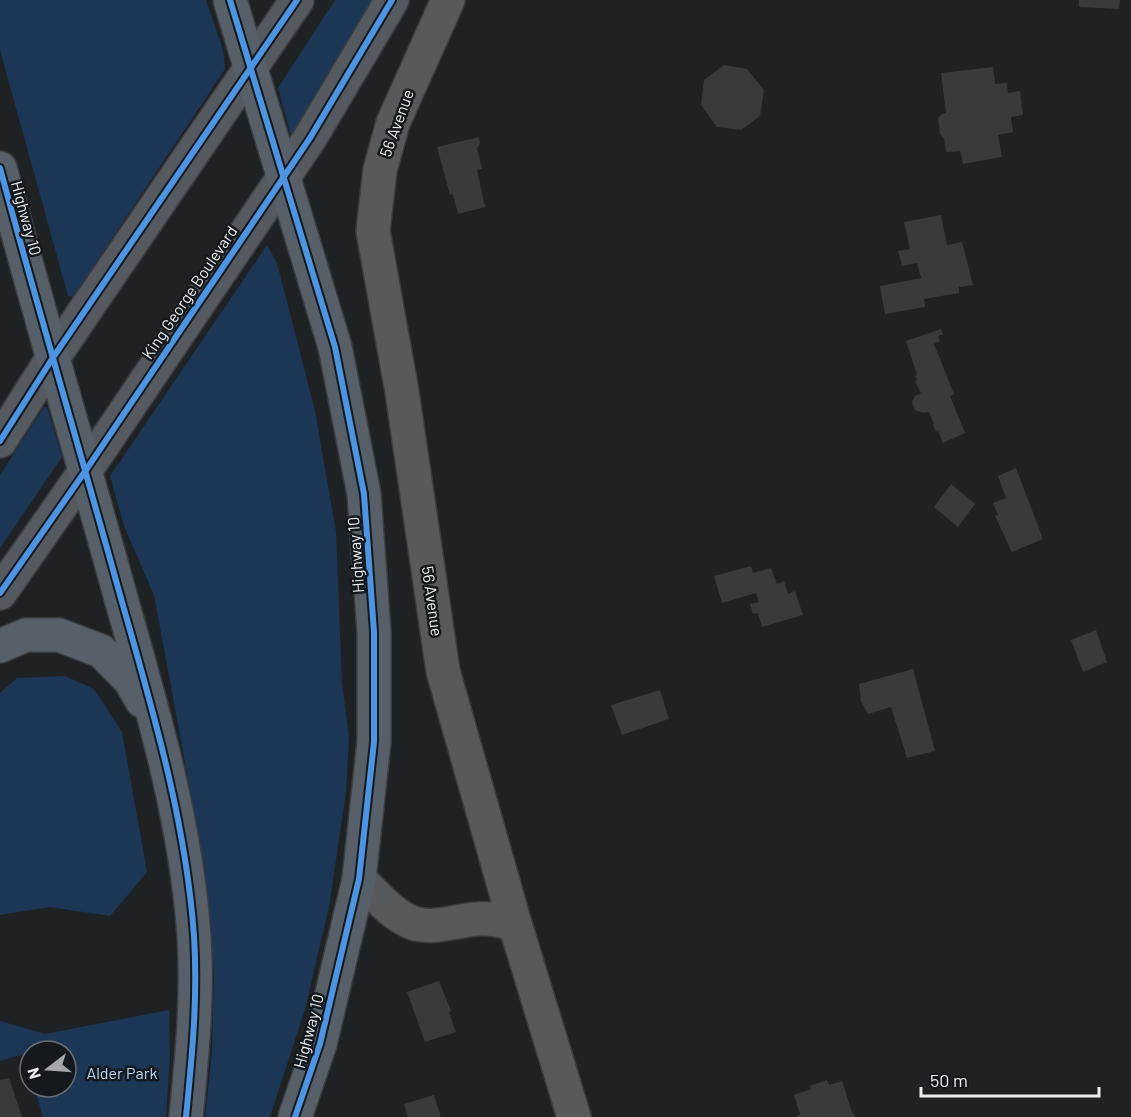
<svg xmlns="http://www.w3.org/2000/svg" width="1131" height="1117" viewBox="0 0 1131 1117" font-family="Barlow,sans-serif">
<style>
.green{fill:#1b3755}
.building{fill:#383a3c}
.lines{fill:none;stroke-linecap:round;stroke-linejoin:round}
.minor-casing{stroke:#3a3c3f;stroke-width:36}
.major-casing{stroke:#3a3c3f;stroke-width:36}
.highway-casing{stroke:#3a3c3f;stroke-width:36}
.minor{stroke:#57595c;stroke-width:33}
.major{stroke:#555a60;stroke-width:33}
.highway{stroke:#576068;stroke-width:33}
.cycleway-casing{stroke:#14191e;stroke-width:10}
.cycleway{stroke:#4d94e3;stroke-width:6}
.labels{text-anchor:middle;dominant-baseline:central;stroke-width:5;stroke-linejoin:round;paint-order:stroke}
.street-label{font-size:16px;fill:#eceff3;stroke:#14191e}
.park-label{font-size:16px;fill:#bad6f5;stroke:#14191e}
</style>
<rect width="100%" height="100%" fill="#1f2225"/>
<g class="green">
<path d="M0,0h206l17,50 2,19 -152,228 -5,-1 -68,-246z"/>
<path d="M335,0h42l-51,85 -35,51 -13,-48z"/>
<path d="M267,245l10,18 38,148 21,121 6,151 7,54 -3,55 -17,115 -24,102 -35,108h-65l7,-64 2,-79 -20,-163 -40,-216 -30,-69 -14,-50z"/>
<path d="M44,407h3l15,50 -62,91v-73z"/>
<path d="M65,676l29,13 28,43 25,140 -37,44 -60,-9 -50,8v-222l17,-15z"/>
<path d="M169,1010l1,47 -4,60h-123l-9,-30h32v-36h-36v22l-6,-19 -24,7v-40l45,13z"/>
</g>
<g class="building">
<path d="M1079,0h41l-1,9 -40,-2z"/>
<path d="M724,65l23,4 17,21 -4,26 -19,14 -24,-3 -16,-22 3,-25z"/>
<path d="M993,67l2,17 12,-1 1,10 12,-2 3,24 -12,2 2,15 -15,3 4,22 -39,7 -3,-13 -14,1 -2,-13 -4,-5 -2,-16 4,-4 4,-1 -5,-40z"/>
<path d="M479,137l1,7 -3,4 5,21 -5,1 8,37 -27,7 -5,-20 -3,1 -13,-48z"/>
<path d="M941,215l6,30 15,-3 11,43 -14,2v6l-35,6 1,8 -40,7 -5,-28 41,-8 -4,-15 -15,3 -4,-15 12,-2 -6,-27z"/>
<path d="M941,329l2,5 -5,2 2,5 -6,3 20,50 -4,2 15,37 -22,10 -5,-12 -2,1 -3,-8h1l-5,-12 -6,1 -8,-3 -3,-8 3,-6 6,-3 -6,-12 2,-1 -2,-4 2,-1 -11,-34z"/>
<path d="M1016,468l27,71 -31,13 -17,-36 3,-1 -5,-12 13,-5 -8,-22z"/>
<path d="M951,484l24,20 -17,23 -24,-20z"/>
<path d="M751,566l2,7 18,-5 6,16 7,-3 4,13 7,-3 8,24 -41,12 -4,-14 -5,1 -3,-10 9,-2 -3,-9 -34,10 -8,-27z"/>
<path d="M1096,630l11,32 -24,10 -12,-32z"/>
<path d="M913,669l22,82 -28,7 -16,-51 -23,7 -7,-13 -2,-17z"/>
<path d="M660,690l9,29 -47,16 -11,-30z"/>
<path d="M439,981l12,30 -2,1 7,20 -31,10 -18,-50z"/>
<path d="M9,1078l13,39h-22v-37z"/>
<path d="M827,1080l2,5 13,-4 10,31 4,5h-60l4,-3 -6,-19 17,-6 -1,-3z"/>
<path d="M434,1095l7,22h-33l-4,-13z"/>
</g>
<g class="lines">
<defs>
<g id="minor">
<path d="M448,0l-55,123 -13,47 -7,61 29,161 41,279 72,253 59,193"/>
<path d="M359,879c16,15 33,36 54,44 22,7 44,-3 65,-4 13,-1 24,2 37,5"/>
</g>
<g id="major">
<path d="M0,441l52,-82 245,-359"/>
<path d="M0,593l86,-123 224,-332 82,-138"/>
</g>
<g id="highway">
<path d="M230,0l105,347 29,147 10,138v110l-15,137 -39,165 -25,73"/>
<path d="M0,168c39,145 82,289 122,434 31,109 64,220 72,334 4,61 -2,121 -8,181"/>
<path d="M0,646l26,-11h33l42,16 29,29 12,21"/>
</g>
</defs>
<use href="#minor" class="minor-casing"/>
<use href="#major" class="major-casing"/>
<use href="#highway" class="highway-casing"/>
<use href="#minor" class="minor"/>
<use href="#major" class="major"/>
<use href="#highway" class="highway"/>
<defs>
<g id="cycleway">
<path d="M230,0l105,347 29,147 10,138v110l-15,137 -39,165 -25,73"/>
<path d="M0,168c39,145 82,289 122,434 31,109 64,220 72,334 4,61 -2,121 -8,181"/>
<path d="M0,441l52,-82 245,-359"/>
<path d="M0,593l86,-123 224,-332 82,-138"/>
</g>
</defs>
<use href="#cycleway" class="cycleway-casing"/>
<use href="#cycleway" class="cycleway"/>
</g>
<g class="labels">
<g class="street-label">
<text transform="translate(396 123) rotate(-70)">56 Avenue</text>
<text transform="translate(27 218) rotate(75)">Highway 10</text>
<text transform="translate(189 292) rotate(-56)">King George Boulevard</text>
<text transform="translate(355 555) rotate(-94)">Highway 10</text>
<text transform="translate(433 601) rotate(82)">56 Avenue</text>
<text transform="translate(308 1031) rotate(-75)">Highway 10</text>
</g>
<g class="park-label">
<text x="122" y="1072">Alder Park</text>
</g>
</g>
<g transform="translate(48 1069) rotate(253)"><circle r="28" fill="#14191e" stroke="#6a6f73" stroke-width="1.5"/>
<path d="M0-4.5L10 22L0 15L-10 22Z" fill="#a4a7ab"/>
<text y="-9" font-size="16" font-weight="bold" text-anchor="middle" fill="#eceff3">N</text>
</g>
<path d="M921 1087v9h178v-9" fill="none" stroke="#eceff3" stroke-width="3"/>
<text x="930" y="1087" font-size="18" fill="#eceff3" stroke="#14191e" stroke-width="4.5" paint-order="stroke">50 m</text>
</svg>
